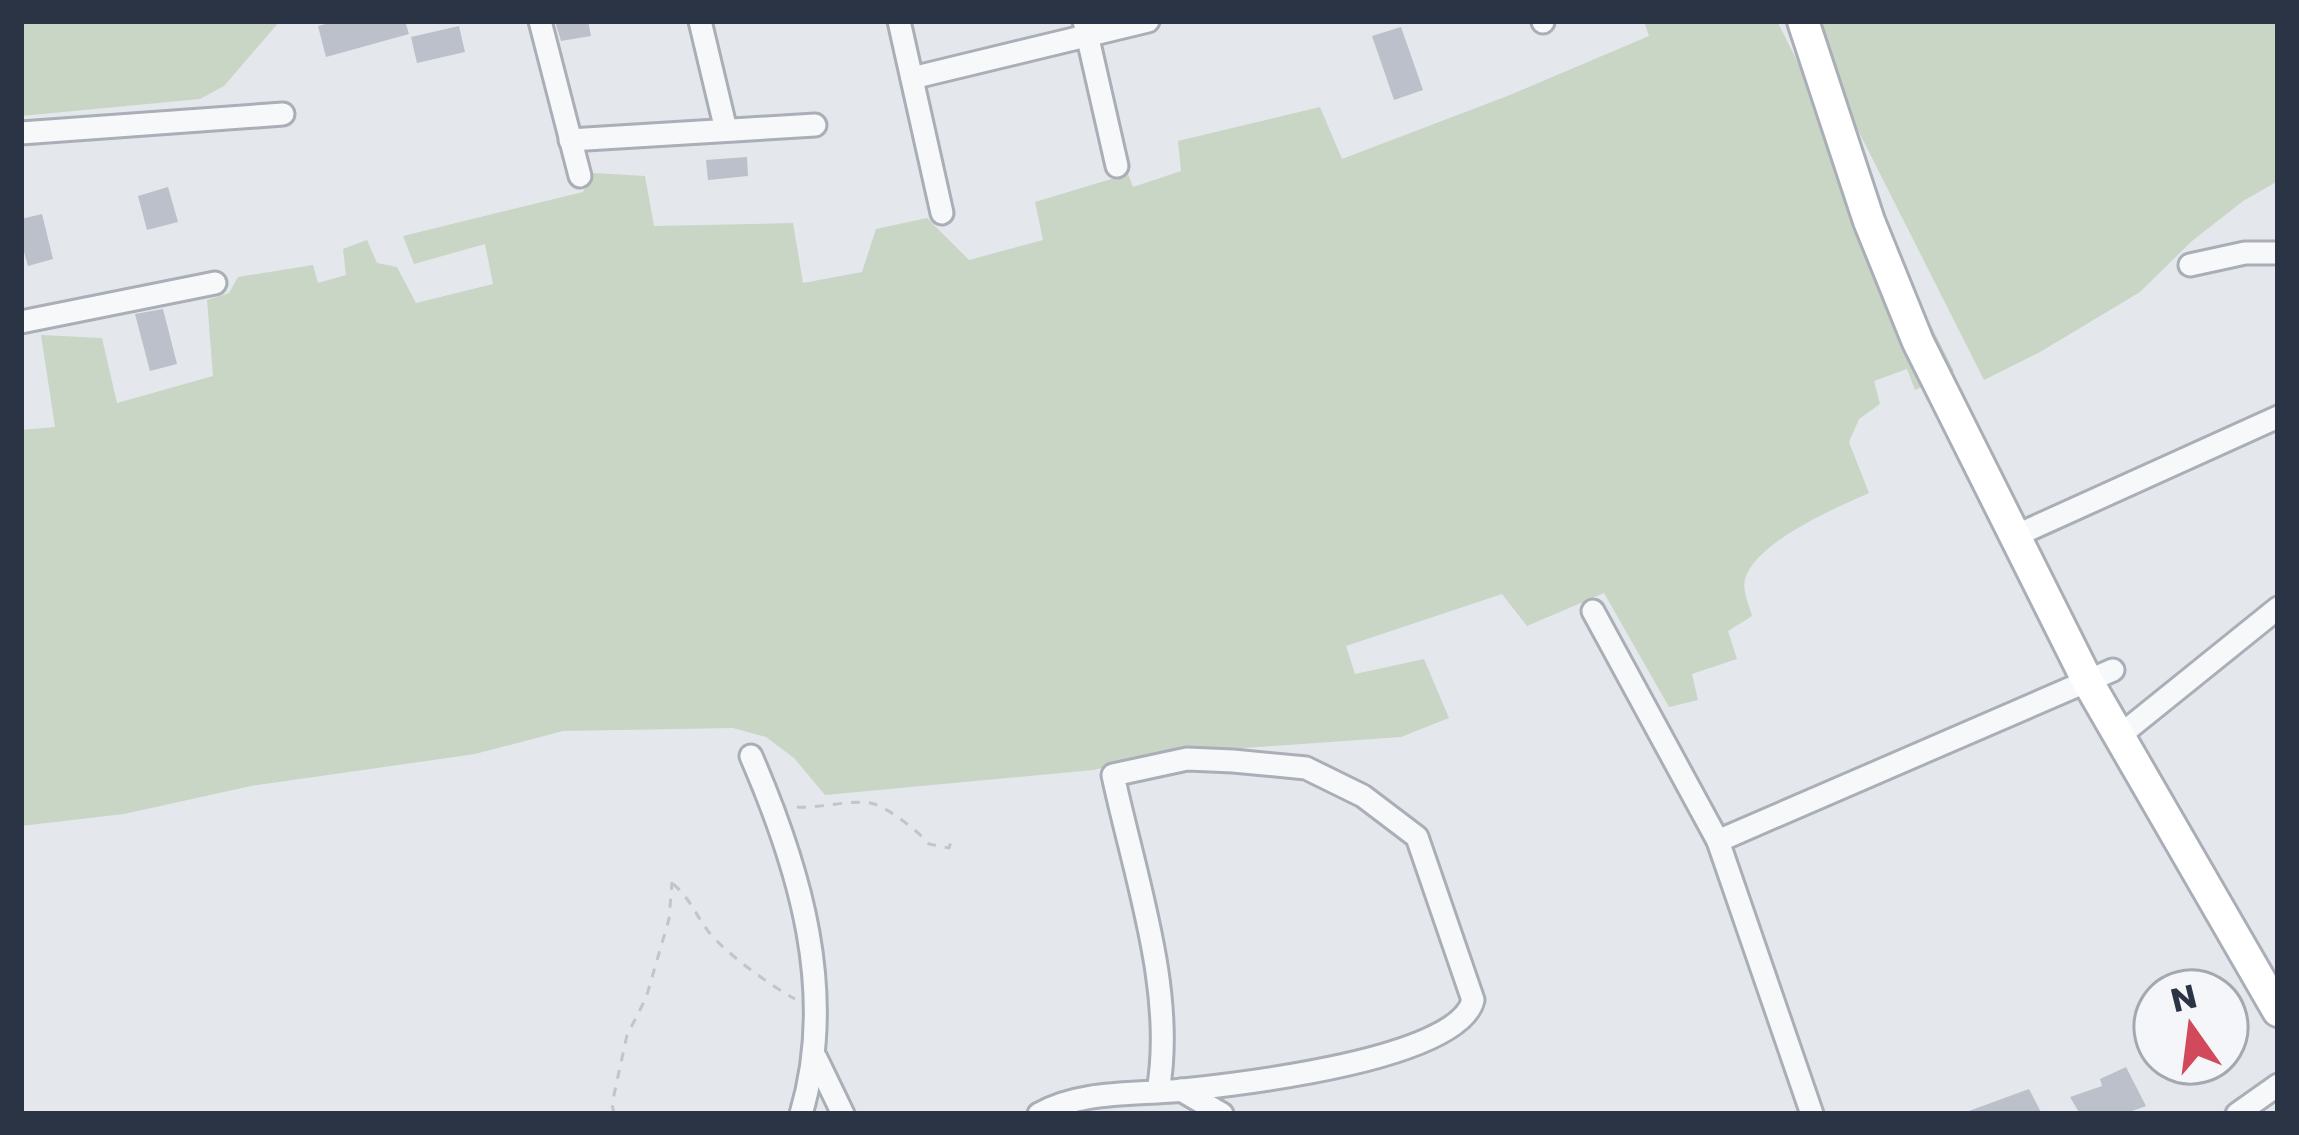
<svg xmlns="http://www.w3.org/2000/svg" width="2299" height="1135" viewBox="0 0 2299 1135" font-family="Poppins,sans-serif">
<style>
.green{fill:#c9d6c5}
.building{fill:#bbc0ca}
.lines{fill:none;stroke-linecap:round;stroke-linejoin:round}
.street-casing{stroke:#a9aeb7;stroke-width:27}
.secondary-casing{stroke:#a9aeb7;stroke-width:36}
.path{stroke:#c2c5cb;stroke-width:3;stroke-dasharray:9 9;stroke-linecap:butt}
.street{stroke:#f7f8fa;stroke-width:21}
.secondary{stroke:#fff;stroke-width:30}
</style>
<rect width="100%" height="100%" fill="#e4e7ec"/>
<g class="green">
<path d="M21,21h259l-56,65 -24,13 -179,17z"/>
<path d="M1644,21h133l177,350 -39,19 -8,-21 -33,12 6,23 -21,15 -10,23 20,51c-34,15 -113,49 -124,86 -3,12 4,25 7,37l-24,15 9,28 -45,15 6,26 -29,7 -65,-114 -77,33 -25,-32 -156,52 9,28 69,-15 25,59 -48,19 -228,16 -80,17 -268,25 -31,-37 -28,-21 -33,-9 -170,3 -88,23 -224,32 -127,28 -103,12v-396l34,-3 -14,-92 61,3 15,65 96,-27 -6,-76 22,-7 9,-16 75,-12 5,18 28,-8 -3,-26 24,-9 10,23 20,4 19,36 77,-19 -8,-40 -71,20 -11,-28 180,-44 11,-19 51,3 9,50 139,-3 10,60 59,-11 14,-43 51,-11 42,42 74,-20 -8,-38 93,-28 5,13 48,-16 -3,-30 142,-34 22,52 168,-64 139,-59z"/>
<path d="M1803,21h475v160l-35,20 -51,40 -52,51 -100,60 -56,28z"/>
</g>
<g class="building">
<path d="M337,21h68l4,13 -83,23 -8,-31z"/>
<path d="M555,21h33l3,15 -30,5z"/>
<path d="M459,26l6,26 -48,11 -6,-26z"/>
<path d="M1401,27l22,63 -29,10 -22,-64z"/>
<path d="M747,157l1,19 -40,4 -2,-20z"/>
<path d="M168,187l10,35 -31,8 -9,-34z"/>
<path d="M42,214l11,45 -25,7 -7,-25v-22z"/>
<path d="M163,309l14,55 -27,7 -15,-57z"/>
<path d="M2126,1067l20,39 -22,8h-44l-10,-17 32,-11 -2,-7z"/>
<path d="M2029,1089l13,25h-76v-2z"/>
</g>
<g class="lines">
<defs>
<g id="street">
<path d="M540,21l40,155"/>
<path d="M700,21l26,109"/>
<path d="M899,21l43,192"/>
<path d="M1084,21l33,145"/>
<path d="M1543,21v1"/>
<path d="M912,78l236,-57"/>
<path d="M21,133l262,-19"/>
<path d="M570,140l245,-15"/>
<path d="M2190,265l55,-12h33"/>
<path d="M21,322l194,-39"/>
<path d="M2015,536l263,-119"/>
<path d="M1593,611l125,230 94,273"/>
<path d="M2118,737l160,-129"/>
<path d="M751,756c49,113 86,237 50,358"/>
<path d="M1718,841l395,-171"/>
<path d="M816,1058l27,56"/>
<path d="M1181,1090l41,24"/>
<path d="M1039,1114c42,-24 97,-19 144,-24 56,-6 276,-30 290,-90l-56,-163 -54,-41 -57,-28 -73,-7 -46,-2 -74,16c21,99 63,216 45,316"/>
<path d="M2237,1114l41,-29"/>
</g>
<path id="secondary" d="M1803,21l66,200 49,121 170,340 190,329"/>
</defs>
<use href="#street" class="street-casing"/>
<use href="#secondary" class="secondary-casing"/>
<g class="path">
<path d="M797,807c22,2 58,-9 77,-3 16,5 45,28 55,40l20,4 4,-13"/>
<path d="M673,884c17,14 22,30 35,47 17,22 63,55 87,68"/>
<path d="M614,1114l-2,-10 15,-69 19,-37 23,-79 3,-37"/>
</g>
<use href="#street" class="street"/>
<use href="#secondary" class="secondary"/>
</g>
<rect width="2299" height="1135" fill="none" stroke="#2b3445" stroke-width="48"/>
<g transform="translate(2191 1027) rotate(346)"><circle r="57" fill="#f4f6f9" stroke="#a4a8b1" stroke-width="3"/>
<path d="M0-9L21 45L0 30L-21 45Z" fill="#d1495b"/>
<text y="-18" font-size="33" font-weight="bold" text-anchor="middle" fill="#2b3445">N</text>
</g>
</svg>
